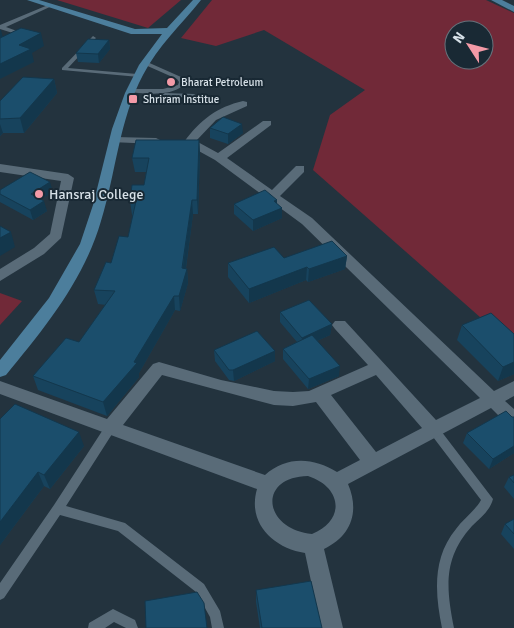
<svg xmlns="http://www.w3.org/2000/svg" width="514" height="628" viewBox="0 0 514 628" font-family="Signika,sans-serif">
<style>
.green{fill:#712938;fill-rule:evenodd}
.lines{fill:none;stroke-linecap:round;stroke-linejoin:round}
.lane{fill:#596b78;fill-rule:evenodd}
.street{fill:#596b78;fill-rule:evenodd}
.secondary{fill:#4c7e9c;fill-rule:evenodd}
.wall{fill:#17435d}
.shaded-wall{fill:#13374c}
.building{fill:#1b4e6c;stroke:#13374c}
.poi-dot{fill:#f39aa7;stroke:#192934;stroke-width:2}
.labels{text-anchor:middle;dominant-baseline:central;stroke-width:4;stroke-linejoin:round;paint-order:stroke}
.far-poi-label{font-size:11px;fill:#d7e1e8;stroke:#192934;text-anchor:start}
.poi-label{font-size:14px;fill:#d7e1e8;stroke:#192934;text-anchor:start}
</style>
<rect width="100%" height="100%" fill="#23333e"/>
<g class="green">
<path d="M57,0h124l-33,28z"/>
<path d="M212,0h274l28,13v334l-201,-177 17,-55 35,-25 -101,-60 -48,16 -35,-8zM454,30h30v30h-30z"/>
<path d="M0,293l22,8 -22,24z"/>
</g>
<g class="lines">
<g class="lane">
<path d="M48,5l4,1 -46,21 19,7 -8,8 -17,8v-4l13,-6 6,-5 -19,-6v-4z"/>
<path d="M93,36l3,2 -1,1 -27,29 69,6 2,1v2l-77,-7v-2z"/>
<path d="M145,61l36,16 4,5c-7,15 -42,12 -56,10v-2l2,-1h32l15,-4 1,-3 -2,-3 -34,-15v-2z"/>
<path d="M165,93l29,1 3,2 -3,2 -31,-2 -1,-1z"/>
<path d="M110,424l4,1 1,3 -1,3 -48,75 59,17 79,61 16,27 4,17h-12l-2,-11 -14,-25 -78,-61 -58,-16 -56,83 -4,2v-17l54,-78 52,-80z"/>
<path d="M434,426l4,1 55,72c-3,12 -13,19 -21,27 -29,32 -26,62 -18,102h-12c-7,-34 -10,-70 14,-99 7,-10 19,-18 25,-29l-51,-67 -1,-3 1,-3z"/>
<path d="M113,609l22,11 3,8h-12l-12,-6 -9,6h-17l1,-5z"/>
</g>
<g class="street">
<path d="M243,101l4,1v4l-31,14 -20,21 22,12 45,-32h8v4l-44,33 45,32 24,-24h8v6l-24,24 32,22 182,173 20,-10v15l-9,5 9,8v18l-6,-2 -17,-17 -143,76c12,28 3,52 -24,65l19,79h-22l-16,-75c-32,-5 -58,-30 -48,-64l-257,-95v-13l107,38 46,-55 6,-2 62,18 53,11 19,1 16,-1 59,-26 -33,-36 -3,-4 3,-4h10l91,99 44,-22 -178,-174 -87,-64 -29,-16 -2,-2c16,-22 33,-35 59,-41zM162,375l112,30 19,1 23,-4 44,58 -23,12c-24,-15 -51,-16 -72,3l-142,-50zM376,375l46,53 -46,24 -45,-57zM308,476c34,11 38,44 4,58 -49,-5 -55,-57 -4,-58z"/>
<path d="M115,137l41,1 6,3 -6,3 -45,-2 -2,-2z"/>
<path d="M0,164l68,10 6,4 -13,60 -17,16 -44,27v-12l34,-21 16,-14 11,-53 -61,-9z"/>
</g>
<g class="secondary">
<path d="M27,0h12l96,29 32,-1 26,-28h8c-20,25 -43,46 -58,75 -24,45 -27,98 -42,146 -17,59 -57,108 -95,154l-6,2v-17l49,-62 31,-54 13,-39 19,-76 13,-36 14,-28 23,-31h-31z"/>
<path d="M491,0h11l12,6v6z"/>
</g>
</g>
<g class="wall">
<path d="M109,40l1,9 -11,14 -21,-1 -2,-9z"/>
<path d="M54,79l3,14 -33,40h-21l-3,3v-35z"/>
<path d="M210,128l33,5 -15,11 -18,-6z"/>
<path d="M199,140l1,14 -2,60h-5l-7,54 1,1 1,14 -8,28 -5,-1 -36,63v4l-32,39 -69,-26 -5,-14 46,-34 27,-37 -8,-1 -4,-14 34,-53 5,-22h-1l-2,-14 14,-16 2,-13h-11l-3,-14z"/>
<path d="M0,190l53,2 -12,7 6,12 -14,9 -33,-18z"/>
<path d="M234,204h43l5,4v10l-29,13 -19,-17z"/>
<path d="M347,256l-2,13 -37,13 -2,-2 -57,23 -21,-26v-14l56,-5z"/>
<path d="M280,312l52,12 -2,11 -13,6 22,35 -31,13 -25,-30v-10l14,-7 -17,-20z"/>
<path d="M462,325l52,9v40l-16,7 -41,-41z"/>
<path d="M214,350l61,11 -41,20 -5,-1 -14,-19z"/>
<path d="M512,417h2v36l-25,16 -26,-26 4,-10z"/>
<path d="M0,419l84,27 -34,43 -6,-3 -44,59z"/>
<path d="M514,475v24l-10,-12 5,-10z"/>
<path d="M514,519v30l-13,-15 4,-10z"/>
<path d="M256,590l66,38h-62l-4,-26z"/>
</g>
<g class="shaded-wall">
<path d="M0,30h1l3,12 -4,3z"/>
<path d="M41,33l3,13 -12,7 2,9 -34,17v-15l19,-19z"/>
<path d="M109,40l1,9 -11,14 -1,-9z"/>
<path d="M54,79l3,14 -33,40 -4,-15z"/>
<path d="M0,124l3,9 -3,3z"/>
<path d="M242,124l1,9 -15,11v-10z"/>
<path d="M199,140l1,14 -2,60 -1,-14z"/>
<path d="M50,182l3,10 -19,12 -3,-10z"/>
<path d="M192,200l1,14 -8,60 2,-5 1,14 -8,28 -1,-15z"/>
<path d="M277,200v10l5,-2v10l-29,13v-11l21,-19z"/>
<path d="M44,201l3,10 -14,9 -3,-10z"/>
<path d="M11,232l4,15 -15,9v-18z"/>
<path d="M347,256l-2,13 -37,13 1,-13z"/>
<path d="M307,267l-1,13 -57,23v-14z"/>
<path d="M174,296l1,14 -36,63v4l-32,39 -4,-14 31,-40z"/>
<path d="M332,324l-2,11 -29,13 1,-10z"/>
<path d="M275,351v10l-41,20 -1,-11z"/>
<path d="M514,362v12l-16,7 5,-14z"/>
<path d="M340,366l-1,10 -31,13 1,-10z"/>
<path d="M79,432l5,14 -34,43 -6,-14z"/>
<path d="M514,446v7l-25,16 4,-10z"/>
<path d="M38,472l6,14 -44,59v-23z"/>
</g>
<g class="building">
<path d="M21,28l20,5 -22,12 12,4 -31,15v-26z"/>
<path d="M88,39l21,1 -11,14 -22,-1z"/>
<path d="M23,77l31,2 -34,39 -20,1v-18z"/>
<path d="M223,117l19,7 -14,10 -18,-6z"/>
<path d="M136,140h63l-2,60h-5l-10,68 5,1 -8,27h-5l-40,66 3,1 -34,39 -70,-26 33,-38 13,4 36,-51 -21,-1 12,-28 5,1 8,-27 9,1 8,-36h-6l2,-16h12l5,-27h-17z"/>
<path d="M30,172l20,10 -19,12 13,7 -14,9 -30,-16v-4z"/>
<path d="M265,190l12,10 -3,1 8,7 -29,12 -19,-16z"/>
<path d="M0,226l11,6 -11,6z"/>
<path d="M332,241l15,15 -38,13 -2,-2 -58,22 -21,-26 46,-16 10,11z"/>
<path d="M309,300l23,24 -30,14 -22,-26z"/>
<path d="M491,313l23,21v28l-11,5 -41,-42z"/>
<path d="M257,331l18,20 -42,19h-4l-15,-20z"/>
<path d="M312,335l28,31 -31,13 -26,-30z"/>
<path d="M15,404l64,28 -35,43 -6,-3 -38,50v-103z"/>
<path d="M506,411l6,6h2v29l-21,13 -26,-26z"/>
<path d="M514,475v8l-5,-6z"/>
<path d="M514,519v15l-9,-10z"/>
<path d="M311,581l11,47h-60l-6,-38z"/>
<path d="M197,592l7,11 3,25h-61l-1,-27z"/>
</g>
<g class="poi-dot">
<circle cx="171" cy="82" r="5"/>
<rect x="128" y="94" width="10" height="10" rx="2.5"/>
<circle cx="39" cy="194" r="5"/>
</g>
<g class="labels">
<g class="far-poi-label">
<text x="181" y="82">Bharat Petroleum</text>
<text x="143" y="99">Shriram Institue</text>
</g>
<g class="poi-label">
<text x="49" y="194">Hansraj College</text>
</g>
</g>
<g transform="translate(469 45) rotate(306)"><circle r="24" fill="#192934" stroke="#65737c"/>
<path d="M0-4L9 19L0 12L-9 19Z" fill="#f39aa7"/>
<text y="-8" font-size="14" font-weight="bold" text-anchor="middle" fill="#d7e1e8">N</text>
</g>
</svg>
